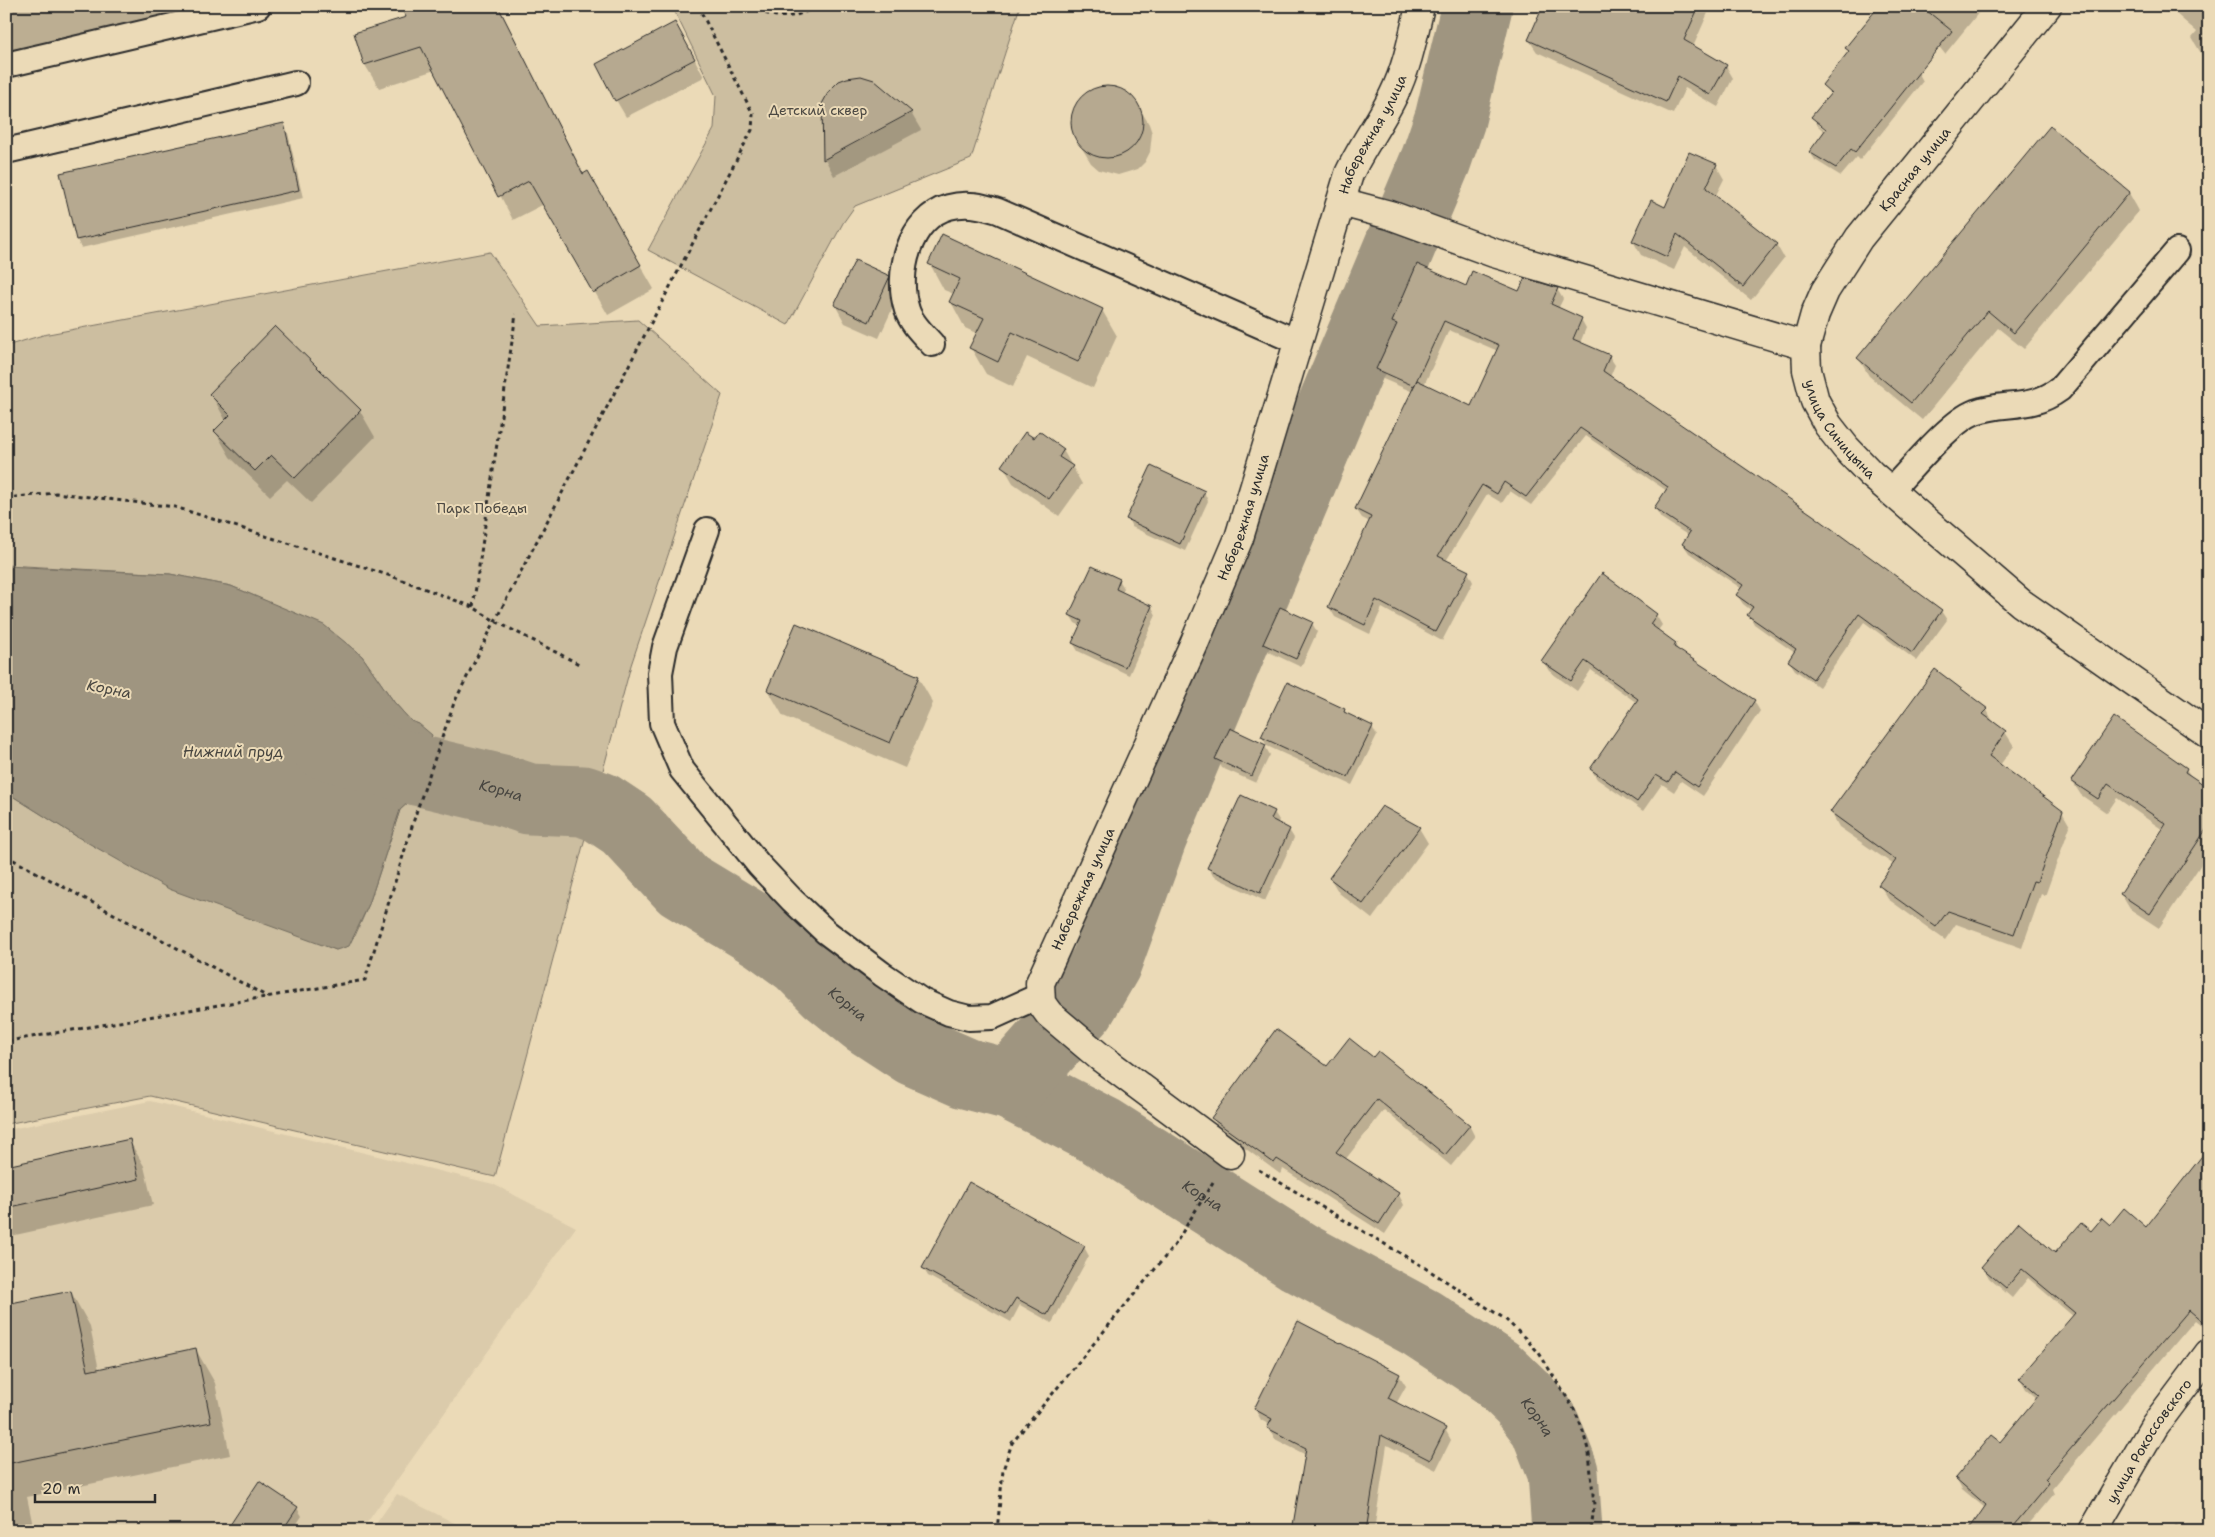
<svg xmlns="http://www.w3.org/2000/svg" width="2215" height="1537" viewBox="0 0 2215 1537" font-family="'Shantell Sans',sans-serif">
<style>
.built{fill:#dbcbab}
.green{fill:#ccbea0;stroke:#7c7466}
.water{fill:#9f9580;stroke:#716b5e}
.shadow{fill:#0003;fill-rule:evenodd}
.lines{fill:none;stroke-linecap:round;stroke-linejoin:round}
.river{stroke:#9f9580;stroke-width:71}
.building{fill:#b6a990;stroke:#2b2b2b}
.lane-casing{stroke:#2b2b2b;stroke-width:28}
.street-casing{stroke:#2b2b2b;stroke-width:31}
.path{stroke:#2b2b2b;stroke-width:3;stroke-dasharray:4 4;stroke-linecap:butt}
.lane{stroke:#ebdab7;stroke-width:24}
.street{stroke:#ebdab7;stroke-width:28}
.labels{text-anchor:middle;dominant-baseline:central;stroke-width:4;stroke-linejoin:round;paint-order:stroke}
.park-label{font-size:14px;fill:#4b4842;stroke:#ebdab7}
.street-label{font-size:14px;fill:#2b2b2b;stroke:#ebdab7}
.water-label{font-size:15px;font-style:italic;fill:#484640;stroke:#ebdab7}
</style>
<rect width="100%" height="100%" fill="#ebdab7"/>
<filter id="ink" filterUnits="userSpaceOnUse"><feTurbulence type="fractalNoise" baseFrequency=".02" numOctaves="2"/><feDisplacementMap in="SourceGraphic" scale="10" xChannelSelector="R" yChannelSelector="G"/><feConvolveMatrix kernelMatrix="1 2 1 2 8 2 1 2 1" color-interpolation-filters="sRGB"/></filter>
<g filter="url(#ink)">
<g class="built">
<path d="M150,1101l343,83 83,43 -215,304h-355v-401z"/>
<path d="M397,1494l73,37h-99z"/>
</g>
<g class="green">
<path d="M672,6h348l-49,153 -116,47 -12,17 -55,102 -140,-75 66,-121 2,-33z"/>
<path d="M490,252l50,74 98,-6 84,75 -91,270 -136,512 -345,-81 -144,28v-332l70,44 260,114 19,-14 14,-32 31,-94 12,-11 7,-75 -8,-3 -17,-19 -32,-46 -38,-30 -93,-40 -61,-12 -164,-9v-219l37,-11z"/>
</g>
<path class="water" d="M6,566l164,8 61,12 93,39 38,31 32,46 17,19 8,3 13,11 -20,64 -12,11 -31,94 -20,42 -13,4 -167,-61 -93,-53 -70,-44z"/>
<g class="shadow">
<path d="M6,6h217l-217,53z"/>
<path d="M498,6l86,169 3,-2 67,116 -46,26 -64,-111 -31,16 -78,-150 -56,18 -14,-23 -10,-31z"/>
<path d="M1545,6h166l-18,41 33,19 7,12 -15,29 -33,-19 -12,26 -136,-62 -8,-12z"/>
<path d="M1906,6h78l-39,48z"/>
<path d="M2167,6h42v55l-7,-6 -10,-17 5,-6z"/>
<path d="M685,41l19,36 -78,40 -10,-17z"/>
<path d="M1918,72l5,9 -63,79 -3,-3 -16,19 -26,-16 -5,-8 15,-20 -7,-6 -5,-9 18,-22 -7,-10zM1818,121l14,11 -2,2 -12,-10z"/>
<path d="M1097,88h19l9,4 13,14 11,18 3,9 -2,19 -5,10 -7,7 -20,6 -19,-5 -8,-7 -11,-18 -8,-19v-9l9,-19 7,-6z"/>
<path d="M823,104l9,52 79,-43 10,17 -87,46 -9,-17z"/>
<path d="M284,124l4,9 15,65 -222,50 -4,-8z"/>
<path d="M1716,165l8,14 -9,18 61,47 8,14 -33,42 -66,-53 -11,23 -33,-15 -8,-14 33,-33z"/>
<path d="M2129,193l10,18 -115,138 -26,-21 -76,92 -53,-44 -10,-17z"/>
<path d="M930,264l172,46 15,26 -24,52 -66,-31 -14,30 -27,-13 -15,-26 7,-14 -13,-6 -14,-26 3,-8 -10,-4z"/>
<path d="M889,277l10,17 -20,44 -34,-15 -10,-18z"/>
<path d="M1467,287l53,6 37,-4 6,10 -5,10 23,10 5,9 -6,15 29,13 6,9 -5,12 202,139 129,95 6,9 -30,41 -53,-39 -45,65 -24,-17 -6,-9 6,-8 -41,-29 -5,-9 3,-4 -9,-7 -6,-9 5,-6 -53,-36 -6,-9 6,-8 -28,-18 -6,-10 12,-17 -81,-55 -55,69 -21,-14 -8,12 -15,-9 -41,67 22,11 5,10 -31,59 -60,-33 -12,26 -35,-17 -6,-10 41,-85 -8,-4 -6,-9 57,-117 -30,-13 -6,-10 20,-42 -3,-5zM1449,330l49,21 -26,57 -48,-23z"/>
<path d="M211,394l149,17 15,26 -64,66 -24,-23 -17,16 -40,-39 -15,-26 11,-10z"/>
<path d="M1034,440l29,10 19,34 -23,32 -46,-33 -10,-17z"/>
<path d="M1204,492l4,9 -23,50 -53,-24 -4,-8z"/>
<path d="M1602,575l54,40 6,10 -5,7 18,12 4,8 75,49 6,10 -57,85 -22,-15 -7,11 -12,-8 -19,27 -46,-32 -6,-10 46,-66 -46,-33 -14,21 -28,-20 -6,-10z"/>
<path d="M1119,580l5,8 -2,5 30,14 4,8 -27,60 -51,-24 -5,-8 8,-17 -6,-3 -5,-8z"/>
<path d="M1312,623l5,9 -16,35 -32,-15 -4,-8z"/>
<path d="M918,677l15,26 -28,65 -122,-52 -15,-26z"/>
<path d="M1344,710l2,4 26,13 5,8 -25,50 -85,-39 -5,-9z"/>
<path d="M1987,710l7,14 11,8 9,14 -14,19 62,47 8,14 -25,70 -4,-2 -19,54 -66,-24 -11,16 -57,-41 -8,-14 14,-20 -55,-38 -8,-15z"/>
<path d="M1265,746l5,9 -14,28 -34,-15 -5,-9z"/>
<path d="M2186,769l6,9 17,11v63l-50,76 -29,-19 -9,-15 42,-64 -46,-32 -10,15 -26,-18 -9,-14z"/>
<path d="M1382,807l37,21 9,15 -56,76 -33,-26 -9,-15z"/>
<path d="M1274,812l5,8 -2,4 12,6 5,8 -29,63 -52,-25 -4,-8z"/>
<path d="M1373,1059l96,66 6,12 -24,29 -67,-56 -39,50 53,33 6,12 -19,29 -102,-65 -3,5 -61,-45 -6,-11 114,-50z"/>
<path d="M129,1140l15,26 9,39 -147,32v-70z"/>
<path d="M2209,1179v152l-14,-11 -143,169 2,5 -31,37h-53l15,-23 -23,-19 -6,-11 44,-35 38,-44 -12,-10 -6,-11 54,-61 -46,-39 -16,20 -23,-20 -6,-11 72,-12 36,-22 19,-7 36,3z"/>
<path d="M1084,1247l5,9 -37,67 -32,-18 -9,17 -83,-46 -5,-8z"/>
<path d="M71,1292l19,34 9,44 97,-20 19,33 15,72 -203,42 7,34h-28v-226z"/>
<path d="M1399,1375l7,11 -10,18 49,25 6,11 -15,30 -49,-25 -13,86h-73l5,-76 -31,-16 -6,-11 1,-3 -9,-5 -6,-11z"/>
<path d="M297,1508l5,8 -10,15h-64z"/>
<path d="M1209,1520l22,11h-28z"/>
<path d="M2176,1524l8,7h-13z"/>
<path d="M1911,1525l6,6h-11z"/>
</g>
<g class="lines">
<g class="river">
<path id="s1" d="M325,744l96,27 81,19 27,9 54,2 17,6 27,18 56,60 84,51 33,24 29,29 37,30 49,32 50,22 46,12 90,46 198,126 122,66 75,49 28,27 21,27 18,46 4,59"/>
<path d="M1011,1085l70,-79 25,-43 46,-127 284,-676 14,-41 27,-113"/>
</g>
</g>
<g class="building">
<path d="M400,6h98l85,168 5,-3 53,94 -48,28 -64,-112 -31,16 -77,-150 -57,18 -10,-32 52,-16z"/>
<path d="M1543,6h156l-15,34 43,25 -17,30 -32,-19 -12,26 -138,-62z"/>
<path d="M1879,6h42l31,25 -97,121 -4,-3 -15,19 -27,-16 17,-23 -15,-12 20,-24 -9,-8 27,-34 -4,-3z"/>
<path d="M675,22l20,37 -80,42 -19,-37z"/>
<path d="M861,76l13,4 38,32 -89,48 -1,-56 7,-13 10,-10 8,-3z"/>
<circle cx="1107" cy="122" r="36"/>
<path d="M284,123l15,67 -223,50 -16,-67z"/>
<path d="M2050,126l80,66 -116,141 -26,-22 -77,92 -54,-45z"/>
<path d="M1689,152l28,12 -11,24 71,56 -34,43 -66,-53 -10,23 -35,-16 19,-41 14,7z"/>
<path d="M942,234l161,75 -25,53 -66,-30 -14,30 -29,-14 15,-30 -35,-16 11,-23 -32,-15z"/>
<path d="M855,260l35,16 -21,46 -35,-17z"/>
<path d="M1417,264l49,22 6,-15 47,20 6,-13 33,10 -7,16 31,14 -9,21 37,16 -7,16 210,144 129,95 -30,43 -53,-39 -46,65 -25,-18 8,-12 -49,-34 6,-8 -17,-12 7,-10 -61,-41 8,-12 -36,-24 14,-21 -88,-59 -54,69 -22,-15 -7,12 -15,-9 -44,71 31,15 -33,61 -60,-32 -11,25 -37,-18 43,-90 -16,-8 62,-129 54,26 28,-61 -55,-24 -30,65 -38,-17 21,-45 -5,-2z"/>
<path d="M275,326l86,84 -66,68 -24,-23 -16,16 -41,-40 16,-16 -21,-21z"/>
<path d="M1039,431l25,18 -5,8 14,9 -24,33 -48,-33 24,-34 9,6z"/>
<path d="M1151,466l54,25 -25,53 -54,-25z"/>
<path d="M1092,566l28,13 -4,10 36,17 -27,61 -53,-24 10,-22 -13,-6z"/>
<path d="M1602,573l55,41 -7,10 26,19 -2,4 81,53 -58,87 -22,-15 -7,10 -12,-7 -19,27 -47,-33 48,-70 -53,-38 -14,20 -30,-20z"/>
<path d="M1280,607l33,15 -17,37 -33,-15z"/>
<path d="M796,623l123,53 -29,67 -123,-53z"/>
<path d="M1935,669l53,40 -5,5 23,17 -17,25 74,55 -26,71 -4,-1 -19,53 -66,-23 -12,16 -58,-42 18,-25 -66,-48z"/>
<path d="M1287,682l58,27 -1,3 29,14 -25,51 -87,-40z"/>
<path d="M2114,717l73,51 -2,4 24,16v37l-59,89 -30,-20 46,-70 -58,-40 -10,15 -27,-18z"/>
<path d="M1230,728l36,17 -14,31 -37,-17z"/>
<path d="M1241,795l34,16 -4,8 19,10 -30,64 -53,-25z"/>
<path d="M1382,806l38,21 -57,77 -34,-26z"/>
<path d="M1276,1029l51,37 22,-28 24,19 5,-6 92,74 -25,30 -68,-56 -41,53 63,41 -20,31 -102,-65 -3,4 -63,-45z"/>
<path d="M130,1139l9,40 -133,29v-42z"/>
<path d="M2209,1147v180l-20,-17 -144,169 4,4 -40,48h-41l18,-26 -31,-27 36,-43 9,7 39,-47 -20,-17 56,-65 -53,-44 -16,19 -25,-21 38,-45 36,31 26,-30 10,8 11,-13 8,7 14,-17 22,19z"/>
<path d="M969,1182l116,64 -38,69 -31,-17 -10,16 -84,-46z"/>
<path d="M71,1291l17,80 108,-23 15,74 -205,42v-160z"/>
<path d="M1298,1321l102,53 -12,24 58,30 -16,32 -49,-25 -15,96h-74l14,-83 -39,-20 5,-9 -18,-10z"/>
<path d="M259,1481l39,26 -16,24h-56z"/>
</g>
<g class="lines">
<defs>
<g id="lane">
<path d="M6,65l252,-59"/>
<path d="M6,151l290,-68"/>
<path d="M932,344c-9,-10 -21,-21 -25,-34 -12,-36 2,-92 42,-103 18,-5 33,-1 49,4l300,131"/>
<path d="M1890,491c21,-21 59,-69 85,-79 31,-11 55,-1 85,-23l117,-138"/>
<path d="M707,530l-42,117 -5,26 2,50 20,47 77,95 33,35 34,32 56,42 40,27 27,12 20,5 23,-1 47,-21"/>
</g>
<g id="street">
<path id="s2" d="M1341,202l49,13 104,38 312,93 1,24 8,31 13,24 18,23 25,26 150,129 188,131"/>
<path id="s3" d="M1806,346l9,-32 10,-23 34,-53 188,-232"/>
<path id="s4" d="M1230,1154l-130,-97 -51,-43 -8,-11 -1,-20 154,-339 45,-106 110,-364c13,-28 31,-51 44,-78 14,-28 20,-59 27,-90"/>
<path id="s5" d="M2093,1531l62,-106 54,-72"/>
</g>
</defs>
<use href="#lane" class="lane-casing"/>
<use href="#street" class="street-casing"/>
<g class="path">
<path d="M751,6c22,14 44,14 65,0"/>
<path d="M6,498l50,-5 119,14 219,70 79,30 22,14 86,44"/>
<path d="M473,607l43,-293"/>
<path d="M6,856l262,141"/>
<path d="M6,1031l5,23 -5,1"/>
<path d="M8,1041l357,-61 52,-170 37,-107 41,-82 257,-491 1,-16 -55,-108"/>
<path d="M1259,1170l163,96 83,53 19,18 15,16 35,56 8,19 7,25 5,52 -3,26"/>
<path d="M997,1531l6,-61 9,-27 162,-197 39,-64"/>
</g>
<use href="#lane" class="lane"/>
<use href="#street" class="street"/>
</g>
</g>
<g class="labels">
<g class="park-label">
<text x="818" y="110">Детский сквер</text>
<text x="482" y="508">Парк Победы</text>
</g>
<g class="street-label">
<text stroke="none"><textPath href="#s4" startOffset="1176">Набережная улица</textPath></text>
<text stroke="none"><textPath href="#s3" startOffset="210">Красная улица</textPath></text>
<text stroke="none"><textPath href="#s2" startOffset="580">улица Синицына</textPath></text>
<text stroke="none"><textPath href="#s4" startOffset="771">Набережная улица</textPath></text>
<text stroke="none"><textPath href="#s4" startOffset="366">Набережная улица</textPath></text>
<text stroke="none"><textPath href="#s5" startOffset="106">улица Рокоссовского</textPath></text>
</g>
<g class="water-label">
<text transform="translate(109 689) rotate(11)">Корна</text>
<text x="233" y="752">Нижний пруд</text>
<text stroke="none"><textPath href="#s1" startOffset="182">Корна</textPath></text>
<text stroke="none"><textPath href="#s1" startOffset="602">Корна</textPath></text>
<text stroke="none"><textPath href="#s1" startOffset="1008">Корна</textPath></text>
<text stroke="none"><textPath href="#s1" startOffset="1412">Корна</textPath></text>
</g>
</g>
<rect width="2215" height="1537" fill="none" stroke="#ebdab7" stroke-width="25"/>
<rect x="12" y="12" width="2190" height="1512" fill="none" stroke="#2b2b2b" stroke-width="2" filter="url(#ink)"/>
<path d="M35 1494v8h120v-8" fill="none" stroke="#2b2b2b" stroke-width="2.5"/>
<text x="42" y="1494" font-size="15" fill="#2b2b2b" stroke="#ebdab7" stroke-width="4" paint-order="stroke">20 m</text>
</svg>
